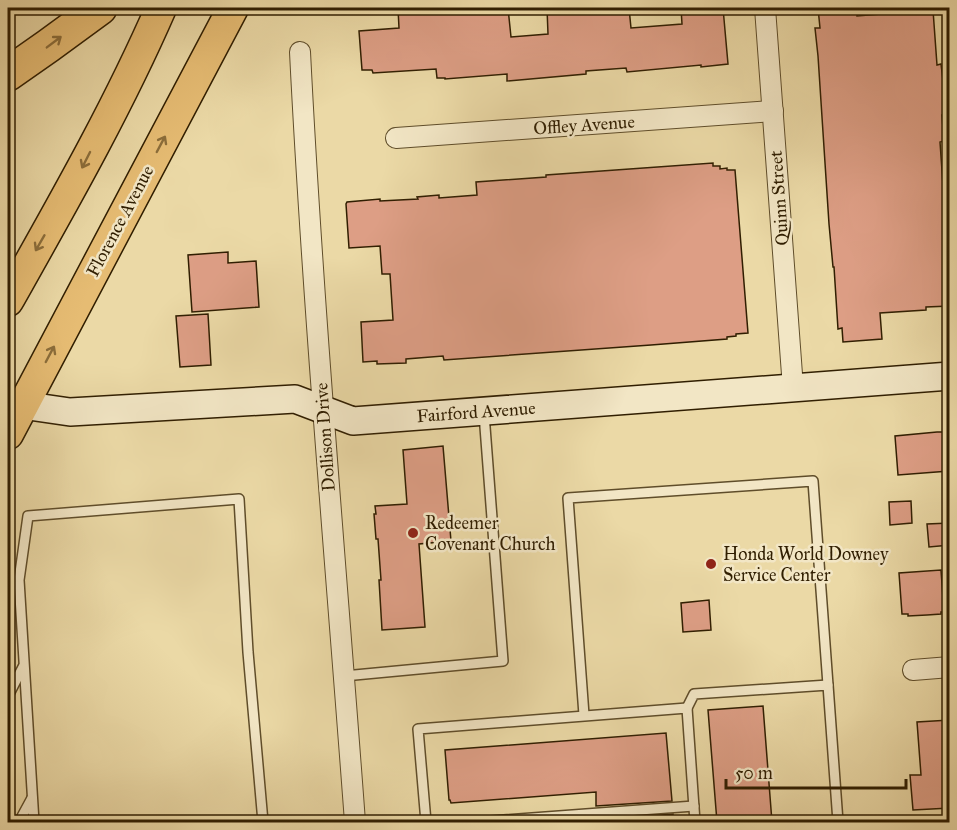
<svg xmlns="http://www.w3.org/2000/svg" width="957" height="830" viewBox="0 0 957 830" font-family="'IM FELL Great Primer',serif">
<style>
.building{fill:#dd9e85;stroke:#301e01;stroke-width:1.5}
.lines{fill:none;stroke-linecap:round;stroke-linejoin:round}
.lane-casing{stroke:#5f4d2a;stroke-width:12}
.street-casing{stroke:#5f4d2a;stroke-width:22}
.secondary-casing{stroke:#301e01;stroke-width:30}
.primary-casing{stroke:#301e01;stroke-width:33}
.highway-casing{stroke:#301e01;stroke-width:36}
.lane{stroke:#f2e6c5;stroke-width:9}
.street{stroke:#f2e6c5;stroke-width:20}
.secondary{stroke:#f2e6c5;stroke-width:27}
.primary{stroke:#e6bc73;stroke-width:30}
.highway{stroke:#e6bc73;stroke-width:33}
.oneway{stroke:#8b6d3a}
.poi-dot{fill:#8f2418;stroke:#f2e6c5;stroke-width:2}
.labels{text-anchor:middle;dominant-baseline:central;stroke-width:5;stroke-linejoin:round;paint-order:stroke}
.street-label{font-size:18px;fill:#301e01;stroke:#f2e6c5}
.poi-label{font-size:18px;fill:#301e01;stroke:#f2e6c5;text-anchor:start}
</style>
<rect width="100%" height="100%" fill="#ebd9a6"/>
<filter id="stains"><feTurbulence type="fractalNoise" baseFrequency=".00333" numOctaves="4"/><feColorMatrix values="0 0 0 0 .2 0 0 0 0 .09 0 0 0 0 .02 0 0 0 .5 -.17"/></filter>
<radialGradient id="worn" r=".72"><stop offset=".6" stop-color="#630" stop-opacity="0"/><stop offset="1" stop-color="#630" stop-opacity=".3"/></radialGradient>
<g class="building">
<path d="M398,8h110l3,29 37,-3 -1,-26h82l2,20 51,-4 -1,-16h42l5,56 -27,3v-2l-74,7 -1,-4 -40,3v3l-79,7v-7l-62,5v-1h-8l-1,-9 -63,4 -1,-3h-10l-3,-39 40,-3z"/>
<path d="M818,8h39v8l76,-6 4,55 4,-1 3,25 6,-1v27h-8l2,26 -4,1 4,57 6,-1v108l-24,1v3l-46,3 2,26 -39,3 -1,-14 -4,1 -4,-62h-1l-4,-43 -11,-168 -3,-28h5z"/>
<path d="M713,163v3h7v3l7,-1v2h8l13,163 -12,1v2l-9,1v2l-76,6 -207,15 -1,-4 -37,3v4l-29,1v-3l-14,1 -2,-40 32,-2 -3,-46h-8l-2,-28 -31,2 -3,-44 1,-2 33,-3v2l38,-2 -1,-2 22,-2v3l38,-3 -1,-13 70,-5v-2z"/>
<path d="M228,252v11l28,-2 3,46 -67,5 -4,-57z"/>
<path d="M208,314l3,51 -31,2 -4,-51z"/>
<path d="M937,432h12v39l-51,4 -3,-39z"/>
<path d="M443,446l8,95 -32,3 6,83 -43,3 -3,-50h2l-3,-41h-2l-2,-25h2l-1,-8 32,-2 -4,-54z"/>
<path d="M911,501l1,22 -22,2 -1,-23z"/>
<path d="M950,523v22l-21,2 -2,-23z"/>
<path d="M941,570l3,42h-3v2l-14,1 -19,1v-2h-6l-3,-41z"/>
<path d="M709,600l2,30 -28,2 -2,-29z"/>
<path d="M763,706l9,116h-55l-9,-112z"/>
<path d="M950,720v88l-37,2 -3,-35h11l-4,-53z"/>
<path d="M666,733l6,68 -76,5v-14l-145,11 -1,-3h-1l-4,-50z"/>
<path d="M673,814v8h-76v-2z"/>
</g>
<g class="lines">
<defs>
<g id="lane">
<path d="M344,676l159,-15 -19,-247"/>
<path d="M8,696l15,-29"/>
<path d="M687,708l7,-14 134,-9 10,137"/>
<path d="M584,715l-16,-217 245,-17 15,204"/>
<path d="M19,822l13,-24"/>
<path d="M34,822l-15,-242 9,-64 211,-17 9,153 15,170"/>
<path d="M426,822l-8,-93 269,-21 8,114"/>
<path d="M477,822l217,-16"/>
</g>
<g id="street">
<path d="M765,8l28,380"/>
<path d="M300,52c13,257 36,514 55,770"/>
<path d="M396,138l377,-27"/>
<path d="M913,670l37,-3"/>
</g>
<path id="secondary" d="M8,403l62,9 225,-13 58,22 597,-45"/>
<g id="primary">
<path d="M8,301c54,-96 109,-192 153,-293"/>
<path d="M8,434l225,-426"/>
</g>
<path id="highway" d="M8,74l40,-28 52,-38"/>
</defs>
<use href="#lane" class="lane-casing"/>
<use href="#street" class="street-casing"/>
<use href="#secondary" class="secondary-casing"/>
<use href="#primary" class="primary-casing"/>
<use href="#highway" class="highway-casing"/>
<use href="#lane" class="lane"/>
<use href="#street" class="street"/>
<use href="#secondary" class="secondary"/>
<use href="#primary" class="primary"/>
<use href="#highway" class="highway"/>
</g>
<defs><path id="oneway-shaft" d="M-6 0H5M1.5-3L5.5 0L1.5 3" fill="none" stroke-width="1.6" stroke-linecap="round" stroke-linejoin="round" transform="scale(1.5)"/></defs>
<g class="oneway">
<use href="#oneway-shaft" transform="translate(54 42) rotate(-37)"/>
<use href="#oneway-shaft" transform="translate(161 144) rotate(-62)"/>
<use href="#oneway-shaft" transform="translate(86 160) rotate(117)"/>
<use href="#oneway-shaft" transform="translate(40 243) rotate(120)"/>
<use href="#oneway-shaft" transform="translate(50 354) rotate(-62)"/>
</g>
<g class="poi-dot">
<circle cx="413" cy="533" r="6"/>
<circle cx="711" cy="564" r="6"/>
</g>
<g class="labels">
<g class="street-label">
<text transform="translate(584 125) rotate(-4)">Offley Avenue</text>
<text transform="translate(779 198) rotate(-94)">Quinn Street</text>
<text transform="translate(120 221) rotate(-62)">Florence Avenue</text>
<text transform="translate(476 412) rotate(-4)">Fairford Avenue</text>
<text transform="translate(325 437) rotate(-94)">Dollison Drive</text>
</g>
<g class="poi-label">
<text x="425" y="523">Redeemer<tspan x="425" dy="21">Covenant Church</tspan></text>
<text x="723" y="554">Honda World Downey<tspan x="723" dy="21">Service Center</tspan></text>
</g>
</g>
<rect width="957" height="830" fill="none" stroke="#ebd9a6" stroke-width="30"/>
<rect x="9" y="9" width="939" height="812" fill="none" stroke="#301e01" stroke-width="3"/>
<rect x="15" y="15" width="927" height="800" fill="none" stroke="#301e01" stroke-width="1.5"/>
<path d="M726 779v9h180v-9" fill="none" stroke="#301e01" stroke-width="3"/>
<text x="735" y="779" font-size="18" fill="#301e01" stroke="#f2e6c5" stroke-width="4.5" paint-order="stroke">50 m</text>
<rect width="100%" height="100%" filter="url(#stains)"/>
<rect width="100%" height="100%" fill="url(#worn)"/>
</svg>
